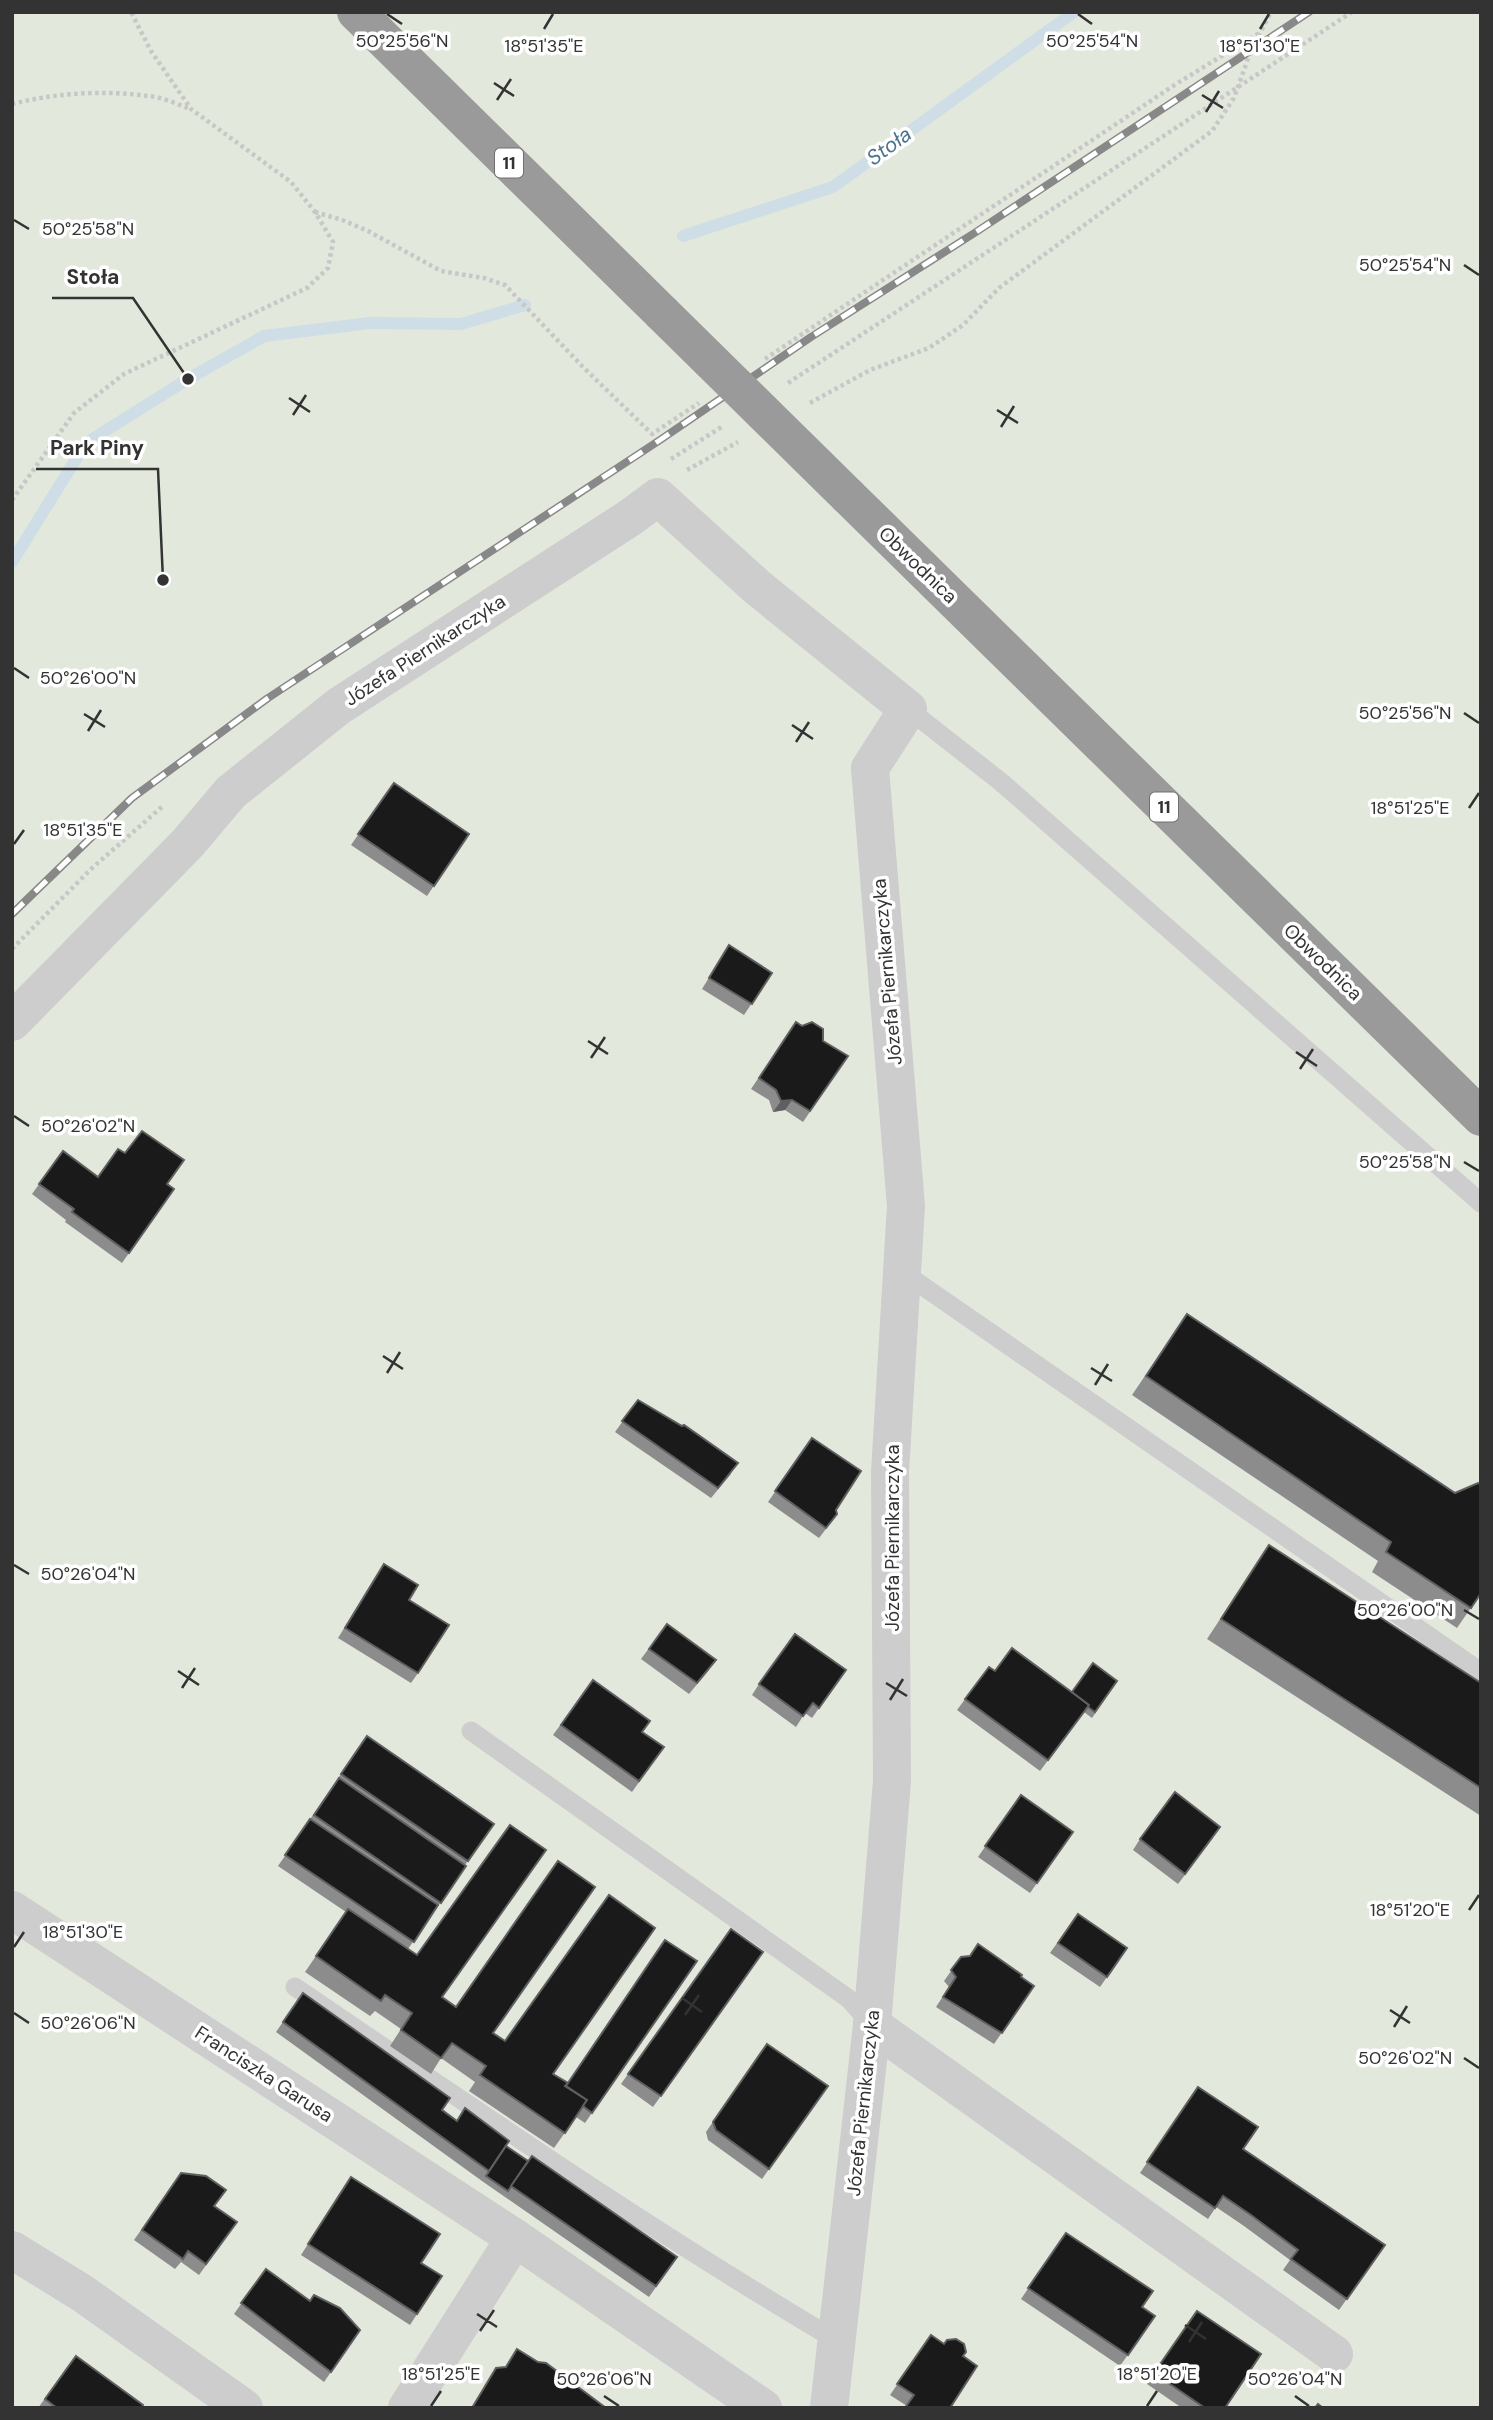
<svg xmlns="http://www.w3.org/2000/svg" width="1493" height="2420" viewBox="0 0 1493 2420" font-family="'DM Sans',sans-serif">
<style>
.green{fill:#e3e8dd}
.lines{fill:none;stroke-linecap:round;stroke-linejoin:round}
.stream{stroke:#cedde6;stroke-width:12}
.path{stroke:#c7c7c7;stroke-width:4.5;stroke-dasharray:3.5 3.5;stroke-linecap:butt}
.lane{stroke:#cdcdcd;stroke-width:19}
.street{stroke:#cdcdcd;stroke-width:38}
.highway{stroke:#9a9a9a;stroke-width:38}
.rail-casing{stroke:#888;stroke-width:8}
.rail{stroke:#fff;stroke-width:5;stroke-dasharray:16;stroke-linecap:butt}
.highway-bridge{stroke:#9a9a9a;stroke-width:38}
.wall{fill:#8c8c8c}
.shaded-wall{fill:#5f5f5f}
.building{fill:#1a1a1a;stroke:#5f5f5f;stroke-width:2}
.ticks{fill:none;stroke:#333;stroke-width:2.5}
.labels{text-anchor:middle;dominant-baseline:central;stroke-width:7;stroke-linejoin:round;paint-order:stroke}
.shield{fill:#fff;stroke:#707070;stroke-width:2}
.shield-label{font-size:18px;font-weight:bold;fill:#333}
.street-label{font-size:19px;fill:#333;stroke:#fff}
.water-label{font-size:21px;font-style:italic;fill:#4a728c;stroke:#fff}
.ticks-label{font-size:18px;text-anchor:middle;fill:#333;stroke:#fff;stroke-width:7;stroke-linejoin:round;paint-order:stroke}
.leader{fill:none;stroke:#333;stroke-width:2.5}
.callout-dot{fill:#333;stroke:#fff;stroke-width:2.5}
.callout-label{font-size:21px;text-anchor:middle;font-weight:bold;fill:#333;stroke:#fff;stroke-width:7;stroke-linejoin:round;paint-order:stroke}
</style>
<rect width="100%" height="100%" fill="#fff"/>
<rect class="green" x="12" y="12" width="1469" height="2396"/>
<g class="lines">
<g class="stream">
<path d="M683,236l150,-49 241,-175"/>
<path d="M12,562l74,-119 102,-64 76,-43 106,-13 91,1 64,-19"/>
</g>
<g class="path">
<path d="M12,104c43,-11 92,-14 136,-8 14,1 29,8 42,13"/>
<path d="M315,212l27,8 26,11 73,40 43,7 21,7 77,81 70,68 47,-31"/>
<path d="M765,359l411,-275 85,-52"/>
<path d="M788,383l564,-371"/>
<path d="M810,403l60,-33 59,-22 34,-23 36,-37 213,-157 22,-33 17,-48 20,-38"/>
<path d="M671,459l52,-33"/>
<path d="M687,470l51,-28"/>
<path d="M12,500l62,-87 50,-39 183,-86 21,-20 5,-26 -18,-30 -24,-30 -100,-73 -40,-58 -20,-39"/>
<path d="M12,949l79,-80 73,-64"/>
</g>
<g class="lane">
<path d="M908,709l93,73 480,421"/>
<path d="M901,1271l580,401"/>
<path d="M471,1731l378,268 22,25"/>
<path d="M295,1987c178,121 356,244 541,353"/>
</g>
<g class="street">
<path d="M12,1022l175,-178 44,-52 108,-86 292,-189 27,-20 99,90 151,122 -38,59 36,438 -16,266 2,309 -20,244 -43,383"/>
<path d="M12,1910l503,328 248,170"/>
<path d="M872,2025l462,329"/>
<path d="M12,2250l70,43 162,115"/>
<path d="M407,2408l108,-170"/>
</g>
<g class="highway">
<path d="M356,12l306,301"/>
<path d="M848,496l633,621"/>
</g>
<defs>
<path id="rail" d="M12,914l120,-116 136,-100 392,-258 151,-103 165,-105 333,-220"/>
</defs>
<use href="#rail" class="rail-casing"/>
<use href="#rail" class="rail"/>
<path class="highway-bridge" d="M662,313l186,183"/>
</g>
<g class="wall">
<path d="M394,783l75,51 -42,62 -76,-51z"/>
<path d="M729,945l43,28 -28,42 -42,-26z"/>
<path d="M796,1022l27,19 25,15 -45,66 -18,-12 -12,2 -4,-12 -18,-11z"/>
<path d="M63,1151l35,26 69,7 7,5 -52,74 -57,-41 1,-2 -34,-26z"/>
<path d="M1187,1314l294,279 -24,35 -85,-56 6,-11 -246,-166z"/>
<path d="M638,1400l93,74 -20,24 -96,-66z"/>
<path d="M812,1438l24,72 -7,15 -10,13 -51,-36z"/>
<path d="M1269,1545l212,138v133l-274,-177z"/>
<path d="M384,1564l25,36 9,73 -7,10 -73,-45z"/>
<path d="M667,1624l42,46 -20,24 -48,-35z"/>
<path d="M989,1667l6,4 77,21 45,-11 -25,37 -8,-6 -44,59 -83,-61z"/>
<path d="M846,1670l-34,48 -7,-5 -9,14 -44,-32 7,-11z"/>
<path d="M593,1680l49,52 22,15 -32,45 -79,-57z"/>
<path d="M367,1736l127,88 -29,41 1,1 -58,83 34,48 51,36 74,50 130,-122 -112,162 -9,-6 -22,31 -85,-57 6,-9 -34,-24 -10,16 -41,-28 11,-17 -26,-18 -5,5 -65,-44 41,-60 -68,-46z"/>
<path d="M1021,1795l52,37 -43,61 -52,-36z"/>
<path d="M1213,1838l-35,46 -45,-34 7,-11z"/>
<path d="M1078,1914l49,34 -27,39 -50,-34z"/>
<path d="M731,1929l32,23 -110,155 -32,-23z"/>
<path d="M970,1956l51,21 13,9 -40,58 -58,-37 13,-20 -5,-6 17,-24z"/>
<path d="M303,1993l154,128 49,25 171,111 -28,40 -167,-116 -206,-149z"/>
<path d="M767,2044l61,42 -66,93 -54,-39 -2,-8z"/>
<path d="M1198,2087l45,62 142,96 -46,65 -56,-40 7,-10 -46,-34 -28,-19 -8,12 -68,-46z"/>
<path d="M181,2173l33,33 23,16 -38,53 -18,-13 -6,7 -41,-29z"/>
<path d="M344,2188l77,75 -4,51 -7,11 -109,-70z"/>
<path d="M1066,2233l76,74 13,9 -35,50 -99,-67z"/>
<path d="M266,2269l44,32 50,29 -36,52 -90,-68z"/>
<path d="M1197,2311l28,97h-43l-35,-24z"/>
<path d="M931,2335l32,21 -56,50 -17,-11z"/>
<path d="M517,2349l89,59h-135l25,-40 9,-1z"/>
<path d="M76,2356l65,52h-103z"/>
</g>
<path class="shaded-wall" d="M792,1100l-7,10 -12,2 8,-11z"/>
<g class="building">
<path d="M394,783l75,51 -35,52 -76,-52z"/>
<path d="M729,945l43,28 -20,31 -43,-26z"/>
<path d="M796,1022l6,4 10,-4 11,7v12l25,15 -38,55 -18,-11 -11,1 -5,-11 -17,-12z"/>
<path d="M142,1131l42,29 -17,24 7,5 -45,64 -57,-41 2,-3 -35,-25 24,-33 35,26 20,-28 7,4z"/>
<path d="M1187,1314l268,179 23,-10 3,1v109l-10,15 -85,-56 5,-10 -245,-166z"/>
<path d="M638,1400l44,26 2,-1 54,38 -20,25 -96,-67z"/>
<path d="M812,1438l49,33 -25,39 1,4 -11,14 -51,-37z"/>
<path d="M1269,1545l212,138v105l-260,-169z"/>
<path d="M384,1564l34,21 -9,15 40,25 -31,48 -73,-45z"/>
<path d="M667,1624l49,36 -19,23 -48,-34z"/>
<path d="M795,1634l51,36 -27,38 -6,-5 -10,13 -44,-32z"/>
<path d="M1012,1648l77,57 -41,55 -83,-61 24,-32 6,4z"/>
<path d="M1093,1663l24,18 -22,31 -7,-5 1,-2 -17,-13z"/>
<path d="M593,1680l57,41 -8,11 22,15 -25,34 -78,-56z"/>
<path d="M367,1736l127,88 -26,37 -127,-87z"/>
<path d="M339,1778l127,88 -25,37 -127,-88z"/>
<path d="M1175,1792l45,35 -35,47 -45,-35z"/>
<path d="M1021,1795l52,37 -36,51 -52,-37z"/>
<path d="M310,1819l128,86 -24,37 -129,-87z"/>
<path d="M510,1825l36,25 -104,147 14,10 102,-146 37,26 -102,146 12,8 104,-146 46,33 -102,146 15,9 -3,3 22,14 -22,33 -85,-58 6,-9 -34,-23 -11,15 -40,-28 11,-17 -27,-18 -4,6 -65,-45 32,-47 69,46z"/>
<path d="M1078,1914l49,34 -20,29 -49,-34z"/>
<path d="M731,1929l32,23 -102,144 -33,-22z"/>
<path d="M665,1940l32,21 -105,152 -9,-7 4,-6 -21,-14z"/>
<path d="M978,1944l44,31 -1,2 13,9 -32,47 -59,-36 13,-20 -5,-7 10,-13 9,-1z"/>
<path d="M303,1993l147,105 -8,12 15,11 8,-13 44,33 -20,30 -206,-149z"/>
<path d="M767,2044l61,42 -59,83 -53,-39 -3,-8z"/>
<path d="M1198,2087l60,40 -15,22 142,96 -38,54 -56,-40 7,-9 -47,-35 -28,-19 -8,12 -68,-46z"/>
<path d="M506,2146l22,15 -20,30 -22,-15z"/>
<path d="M532,2156l145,101 -21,29 -145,-100z"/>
<path d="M181,2173l25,3 20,14 -12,16 23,16 -31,42 -18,-13 -5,8 -41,-29z"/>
<path d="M351,2177l89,57 -19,29 21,13 -25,38 -109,-70z"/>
<path d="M1066,2233l87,58 -11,16 13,9 -27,39 -100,-67z"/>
<path d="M266,2269l44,32 4,-6 26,13 20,22 -29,42 -90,-69z"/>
<path d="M1197,2311l64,43 -36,54h-20l-51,-35z"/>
<path d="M931,2335l13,9 3,-4 9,-1 8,5 2,8 -3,4 14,10 -27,42h-45l9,-13 -17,-11z"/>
<path d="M517,2349l21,13 8,1 60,45h-134l24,-40 10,-1z"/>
<path d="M76,2356l67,49 -2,3h-84l-12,-9z"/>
<path d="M1318,2404l5,4h-8z"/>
</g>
<path class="ticks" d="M387,14l15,10M1078,14l14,10M544,29l9,-15M1260,29l9,-15M494,83l20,13M1202,95l21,13M497,100l14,-21M1206,112l13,-21M14,220l15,9M1464,265l15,10M289,398l21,14M997,410l21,13M293,415l13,-20M1001,427l13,-21M14,668l15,10M1464,713l15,10M84,714l21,13M792,725l21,14M88,731l13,-21M796,742l13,-20M1469,808l10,-15M14,844l10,-14M588,1041l20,13M1296,1052l21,14M591,1058l14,-21M1300,1069l13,-20M14,1116l15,10M1464,1162l15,9M383,1356l20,13M1091,1368l21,13M387,1373l13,-21M1095,1385l13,-21M14,1565l15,9M1464,1610l15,9M178,1671l21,14M886,1683l21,13M182,1688l13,-20M890,1700l13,-21M1469,1910l10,-15M14,1947l10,-15M682,1998l20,14M1390,2010l20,13M14,2013l15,10M685,2015l14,-20M1394,2027l13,-21M1464,2058l15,10M477,2314l20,13M1185,2325l21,14M480,2331l14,-21M1189,2342l13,-20M604,2396l15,10M1295,2396l14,10M431,2406l10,-15M1147,2406l10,-15"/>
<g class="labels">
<g class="shield">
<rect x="495" y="148.5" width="28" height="29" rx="5"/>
<rect x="1150" y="792.5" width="28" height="29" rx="5"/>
</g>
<g class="shield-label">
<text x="509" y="163">11</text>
<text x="1164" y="807">11</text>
</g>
<g class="street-label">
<text transform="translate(918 565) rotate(44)">Obwodnica</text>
<text transform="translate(425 650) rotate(-33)">Józefa Piernikarczyka</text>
<text transform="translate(1323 962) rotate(44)">Obwodnica</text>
<text transform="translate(887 972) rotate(-95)">Józefa Piernikarczyka</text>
<text transform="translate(892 1538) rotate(-90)">Józefa Piernikarczyka</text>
<text transform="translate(264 2074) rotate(33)">Franciszka Garusa</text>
<text transform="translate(863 2103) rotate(-84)">Józefa Piernikarczyka</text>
</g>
<g class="water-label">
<text transform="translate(889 146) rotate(-36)">Stoła</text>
</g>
</g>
<g class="ticks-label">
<text x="402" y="47">50°25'56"N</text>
<text x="1092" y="47">50°25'54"N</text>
<text x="544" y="52">18°51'35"E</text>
<text x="1260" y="52">18°51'30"E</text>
<text x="88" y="235">50°25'58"N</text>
<text x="1405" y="271">50°25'54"N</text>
<text x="88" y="684">50°26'00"N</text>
<text x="1405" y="719">50°25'56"N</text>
<text x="1410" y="814">18°51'25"E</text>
<text x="83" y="836">18°51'35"E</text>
<text x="88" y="1132">50°26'02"N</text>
<text x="1405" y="1168">50°25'58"N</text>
<text x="88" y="1580">50°26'04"N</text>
<text x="1405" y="1616">50°26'00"N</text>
<text x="1410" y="1916">18°51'20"E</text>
<text x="83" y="1938">18°51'30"E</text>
<text x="88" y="2029">50°26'06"N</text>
<text x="1405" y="2064">50°26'02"N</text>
<text x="441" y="2380">18°51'25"E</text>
<text x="1157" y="2380">18°51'20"E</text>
<text x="604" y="2385">50°26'06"N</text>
<text x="1295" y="2385">50°26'04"N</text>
</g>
<path class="leader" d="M188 379L133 298H52M163 580L158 469H36"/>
<g class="callout-dot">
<circle cx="188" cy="379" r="7"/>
<circle cx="163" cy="580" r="7"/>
</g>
<g class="callout-label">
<text x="93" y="284">Stoła</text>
<text x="97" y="455">Park Piny</text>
</g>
<rect width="1493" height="2420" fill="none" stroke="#333333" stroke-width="28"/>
</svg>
